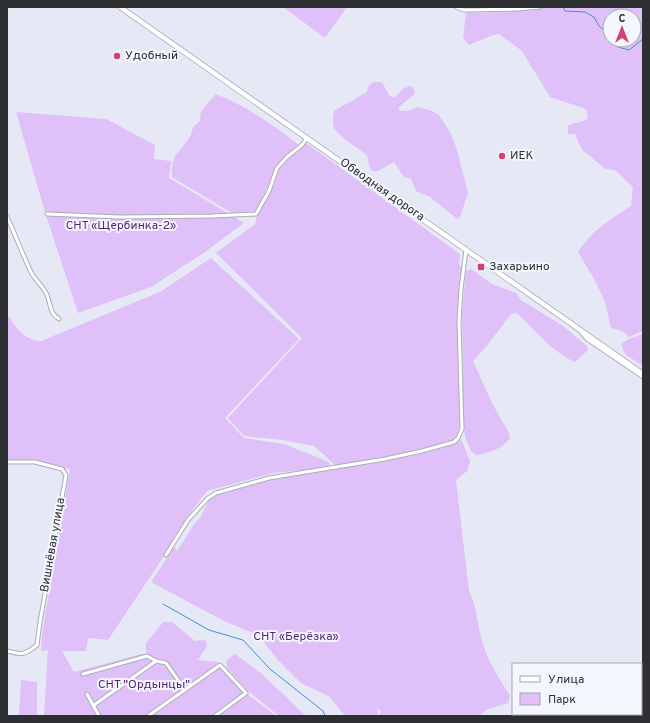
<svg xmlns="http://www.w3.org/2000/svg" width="650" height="723" viewBox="0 0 650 723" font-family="Overpass,sans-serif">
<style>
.green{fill:#e0c0f8;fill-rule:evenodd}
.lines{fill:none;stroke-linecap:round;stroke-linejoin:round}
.stream{stroke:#3c96ca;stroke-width:1}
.minor-casing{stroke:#aaadb8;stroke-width:5}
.secondary-casing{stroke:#aaadb8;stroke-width:6}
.minor{stroke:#fff;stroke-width:3}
.secondary{stroke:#fff;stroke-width:4.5}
.poi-dot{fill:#d14371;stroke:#f4f6fe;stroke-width:1.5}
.labels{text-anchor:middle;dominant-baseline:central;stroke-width:4;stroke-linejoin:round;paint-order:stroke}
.poi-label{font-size:12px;fill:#2e2f33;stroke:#f4f6fe;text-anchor:start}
.street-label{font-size:12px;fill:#2e2f33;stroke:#f4f6fe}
.park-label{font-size:12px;fill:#561e75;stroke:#f4f6fe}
</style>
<rect width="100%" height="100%" fill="#e6e9f5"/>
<g class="green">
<path d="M283,7h64l-22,31z"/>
<path d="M512,7h131v325h-3l-11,5 -7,-6 -11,-3 -6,-26 -11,-23 -16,-27c13,-21 33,-33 53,-46l2,-19 -18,-17 -9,-1 -24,-19 -7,-16h-7v-8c7,-4 14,-3 20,-8l-2,-9 -36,-12 -28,-46 -23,-17 -6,1 -24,10 -6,-7 3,-25 41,-1zM610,16h24v24h-24z"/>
<path d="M373,82h9l7,13 5,3 9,-9 6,-3 4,1 2,7 -16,13v4h8l11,-4 14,4 7,4 12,19 6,16 11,43 -8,24 -3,2 -27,-22 -14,-6 -5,-12 -7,-2 -10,-15 -16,9h-6l-3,-6 -2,-10c-9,-7 -28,-18 -33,-27 -2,-5 -1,-12 0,-17l33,-19 1,-5z"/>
<path d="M216,94c30,12 58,31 83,51l-13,10 -8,10 -22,46 -24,2 -60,-36c-2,-21 7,-24 17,-39 5,-8 1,-10 11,-17l1,-10z"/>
<path d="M16,112l90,7 47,25 2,2 -1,13 17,2 -2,17 75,45 -39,29 -54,35 -73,26 -33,-101z"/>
<path d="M306,143l150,108 4,4 -1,9 3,5 -5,50 3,103 -2,11 -6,8 -70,17 -47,7 -21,-19 -32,-6 -38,-4 -16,-18 74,-80 -86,-85 39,-29 2,-8 14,-25 9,-24 9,-10z"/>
<path d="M211,258l88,81 -74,79 19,20 40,6 45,18 1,6 -57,5 -66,18 -20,26 -23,39 -56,84 -20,-2 -2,13h-24l12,21 67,-18h8l-3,-1v-10l17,-21h9l23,19 10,-1 2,6 -9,14 20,2 32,34 26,20h-232l4,-66 -7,1 1,-17 28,-165 -63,-9v-146c9,13 17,27 34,27l119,-49z"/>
<path d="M471,269l21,15 24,9 5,7 42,26 24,20 1,4 -13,12c-20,-8 -43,-34 -58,-49l-6,1 -25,33 -13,14 20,44 15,26 2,7c-6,10 -23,16 -34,17l-5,-4 -6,-14 -2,-17v-55l-1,-51 4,-43z"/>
<path d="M643,334v32l-18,-12 -4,-10 8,-5z"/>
<path d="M461,439l9,22 -3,10 -11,9 13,111c9,17 8,36 14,53 6,19 17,36 27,52l-2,7 -20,6 -10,7h-99l2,-5 -4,-4 1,9h-33l-15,-19 -29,-14 -24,-24 -19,-24 -34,-14 -73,-39 23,-35 3,4 18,-28 5,-5 10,-20 9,-5 46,-13 102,-16 54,-10 36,-11z"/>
<path d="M235,654l27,20 44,42h-27l-30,-24 -22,-24v-8z"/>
<path d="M21,680l16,2v34h-18z"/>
</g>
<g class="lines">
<g class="stream">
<path d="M563,7l2,4 20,1 9,5 5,9 11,9"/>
<path d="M614,40l4,7 11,3 14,-11"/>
<path d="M163,604l46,26 34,10 27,29 53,42 2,5"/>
</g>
<defs>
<g id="minor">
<path d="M456,7l8,3 53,-1 23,-2"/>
<path d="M47,214l72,3 93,-1 44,-2 13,-23 8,-23 10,-11 15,-12 5,-7"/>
<path d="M7,217c9,19 16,39 25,57 4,7 12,13 15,21 4,9 2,18 12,24"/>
<path d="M581,332l6,7 56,38"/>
<path d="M7,462h28l27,7 4,6 -26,147 -3,23c-12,10 -15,10 -30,6"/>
<path d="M166,555l22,-35 20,-22 8,-5 53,-15 116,-19 37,-8 32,-9 4,-4 4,-9 -3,-107 2,-33 5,-39"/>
<path d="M83,674l64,-18 9,5"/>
<path d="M87,694l12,22"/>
<path d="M94,705l62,-44 10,2 19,27"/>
<path d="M148,716l72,-51 26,28 -31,23"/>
</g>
<path id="secondary" d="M120,7l523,367"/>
</defs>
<use href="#minor" class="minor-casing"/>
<use href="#secondary" class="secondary-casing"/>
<use href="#minor" class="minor"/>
<use href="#secondary" class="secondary"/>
</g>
<g class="poi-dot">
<circle cx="117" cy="56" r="4"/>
<circle cx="502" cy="156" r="4"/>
<rect x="477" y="263" width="8" height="8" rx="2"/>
</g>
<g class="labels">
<g class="poi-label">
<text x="125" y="56">Удобный</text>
<text x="510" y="156">ИЕК</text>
<text x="489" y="267">Захарьино</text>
</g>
<g class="street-label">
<text transform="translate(382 190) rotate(35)">Обводная дорога</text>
<text transform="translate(53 545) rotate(-80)">Вишнёвая улица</text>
</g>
<g class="park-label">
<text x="121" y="226">СНТ «Щербинка-2»</text>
<text x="296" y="637">СНТ «Берёзка»</text>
<text x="144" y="685">СНТ "Ордынцы"</text>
</g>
</g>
<rect width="650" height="723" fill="none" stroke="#2e2f33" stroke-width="16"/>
<rect x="512" y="663" width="130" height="52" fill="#f4f6fe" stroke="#a5a6ad"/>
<rect x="520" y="676" width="20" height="6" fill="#ffffff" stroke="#a5a6ad"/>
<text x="548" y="683" font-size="12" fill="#2e2f33">Улица</text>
<rect x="520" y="693" width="20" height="12" fill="#e0c0f8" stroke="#a5a6ad"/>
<text x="548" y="703" font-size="12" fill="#2e2f33">Парк</text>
<g transform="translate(622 28)"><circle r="19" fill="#f4f6fe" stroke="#a5a6ad"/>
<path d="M0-3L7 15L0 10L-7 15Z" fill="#d14371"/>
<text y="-6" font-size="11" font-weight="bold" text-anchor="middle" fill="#2e2f33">С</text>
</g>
</svg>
